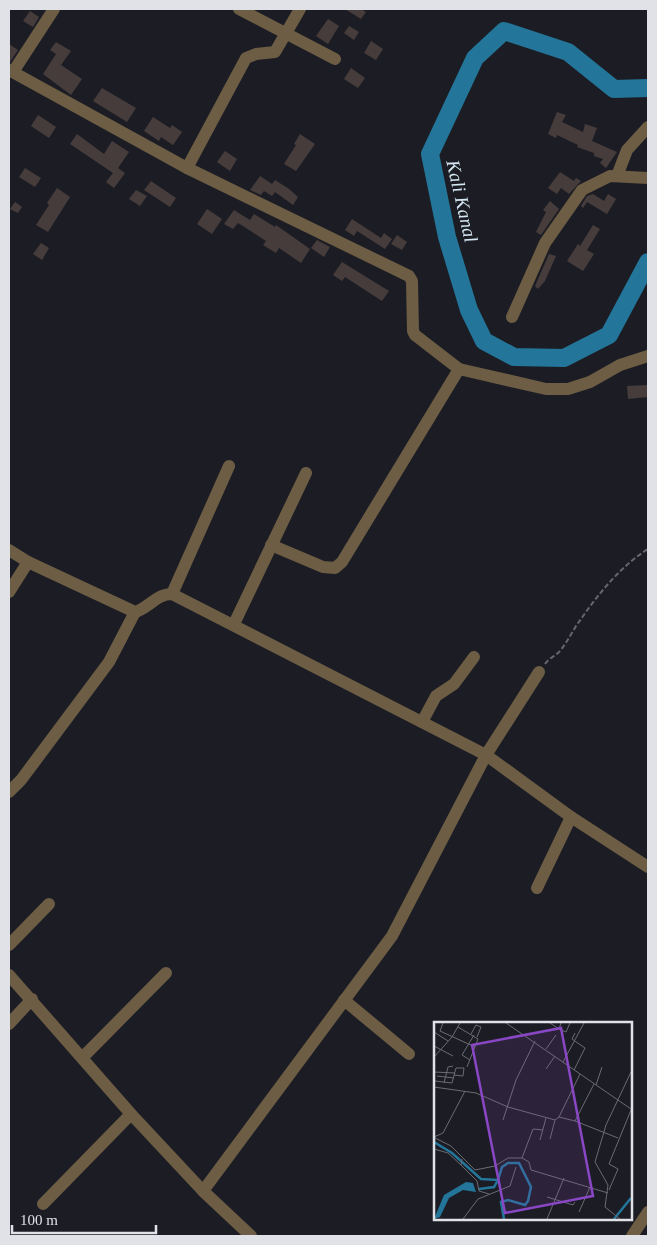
<svg xmlns="http://www.w3.org/2000/svg" width="657" height="1245" viewBox="0 0 657 1245" font-family="'Times New Roman',serif">
<style>
.lines{fill:none;stroke-linecap:round;stroke-linejoin:round}
.river{stroke:#23759a;stroke-width:18}
.building{fill:#463c3b}
.path{stroke:#66676d;stroke-width:2;stroke-dasharray:5 2.5;stroke-linecap:butt}
.minor{stroke:#6c5d44;stroke-width:12}
.labels{text-anchor:middle;dominant-baseline:central;stroke-width:5;stroke-linejoin:round;paint-order:stroke}
.water-label{font-size:19px;font-style:italic;fill:#d4e7f2;stroke:#1c1d24}
.inset-river{fill:none;stroke:#23759a;stroke-width:2.5}
.inset-road{fill:none;stroke:#6b6c72;stroke-width:1}
.view{fill:#8a47c5;fill-opacity:0.15;stroke:#8a47c5;stroke-width:2.5}
.inset-edge{fill:none;stroke:#e1e2e7;stroke-width:2.5}
</style>
<rect width="100%" height="100%" fill="#1c1d24"/>
<g class="lines">
<path class="river" d="M648,88l-34,1 -46,-37 -64,-21 -29,27 -45,96 17,83 22,73 15,31 30,16 50,1 45,-23 39,-73"/>
</g>
<g class="building">
<path d="M345,9h16l5,3 -5,7z"/>
<path d="M30,11l9,6 -6,10 -10,-6z"/>
<path d="M328,19l11,7 -11,18 -12,-8z"/>
<path d="M349,26l10,6 -5,8 -10,-7z"/>
<path d="M371,41l12,8 -7,11 -12,-7z"/>
<path d="M56,42l15,9 -10,14 21,14 -11,16 -28,-21 13,-20 -6,-4z"/>
<path d="M9,44l9,6 -8,12h-1z"/>
<path d="M351,68l14,10 -7,10 -14,-9z"/>
<path d="M102,88l34,20 -9,14 -34,-21z"/>
<path d="M557,112l9,3 -4,7 21,10 2,-8 12,4 -5,13 25,11 -11,16 -6,-5 3,-4 -9,-3v-3l-17,-6 1,-2 -21,-10 -1,3 -8,-4z"/>
<path d="M38,115l18,12 -7,11 -18,-12z"/>
<path d="M153,117l17,11 2,-3 10,7 -9,13 -12,-8 -2,4 -15,-10z"/>
<path d="M77,134l27,20 8,-13 17,11 -11,16 7,5 -11,15 -8,-6 7,-9 -43,-29z"/>
<path d="M300,134l15,10 -19,27 -12,-7 12,-19 -2,-1z"/>
<path d="M225,151l12,8 -7,12 -13,-9z"/>
<path d="M25,168l16,10 -6,9 -16,-10z"/>
<path d="M560,172l14,9 2,-3 5,3 -12,13 -8,-6 -4,6 -9,-6z"/>
<path d="M260,176l12,8 3,-4 14,9 9,8 -5,8 -18,-13 -3,4 -8,-5 -3,4 -11,-5z"/>
<path d="M151,181l25,17 -6,9 -26,-17z"/>
<path d="M57,188l13,9 -22,35 -12,-7 13,-20 -2,-2z"/>
<path d="M136,190l11,6 -7,10 -11,-7z"/>
<path d="M593,194l11,7 4,-7 8,5 -9,15 -20,-12 -4,6 -2,-2 6,-10z"/>
<path d="M550,201l9,8 -18,26 -5,-3 10,-20 -3,-2z"/>
<path d="M15,202l7,5 -4,6 -8,-4z"/>
<path d="M207,209l15,10 -10,15 -15,-10z"/>
<path d="M234,210l16,10 4,-6 21,13 1,-2 34,24 -9,14 -22,-15 -3,5 -13,-8 3,-4 -28,-18 -5,6 -9,-5z"/>
<path d="M352,219l29,19 3,-5 8,6 -7,10 -28,-18 -3,5 -9,-6z"/>
<path d="M593,225l7,4 -13,21 7,4 -11,17 -16,-10 11,-17 2,2z"/>
<path d="M397,235l10,7 -5,8 -11,-6z"/>
<path d="M317,240l13,7 -6,10 -13,-9z"/>
<path d="M41,243l8,5 -7,12 -9,-6z"/>
<path d="M549,254l7,2 -11,25 -7,8 -3,-3z"/>
<path d="M342,262l47,29 -7,10 -37,-24 -3,4 -9,-6z"/>
<path d="M648,385v12l-20,2 -1,-13z"/>
</g>
<g class="lines">
<path class="path" d="M545,664c4,-6 10,-8 14,-12 9,-10 14,-23 22,-33 18,-26 40,-53 67,-70"/>
<g class="minor">
<path d="M239,9l96,50"/>
<path d="M9,70l178,98 222,108 3,5 1,50 2,4 44,34"/>
<path d="M13,72l41,-63"/>
<path d="M187,168l59,-110 10,-4 19,-2 25,-43"/>
<path d="M617,176l10,-26 21,-23"/>
<path d="M512,317l33,-74 37,-53 28,-14 38,2"/>
<path d="M271,545l52,22 12,1 7,-6 117,-193 87,20h22l22,-7 30,-17 28,-9"/>
<path d="M9,550l19,12 107,50c14,-4 21,-18 37,-18l314,161 85,62 77,50"/>
<path d="M9,592l19,-30"/>
<path d="M172,594l57,-128"/>
<path d="M234,624l72,-151"/>
<path d="M422,722l14,-26 18,-12 20,-27"/>
<path d="M9,792l12,-12 88,-118 26,-50"/>
<path d="M537,888l34,-71"/>
<path d="M9,945l40,-41"/>
<path d="M9,975l122,139 72,77 48,45"/>
<path d="M344,1000l65,54"/>
<path d="M9,1024l23,-25"/>
<path d="M83,1057l83,-84"/>
<path d="M203,1191l189,-255 94,-181 53,-83"/>
<path d="M43,1204l88,-90"/>
<path d="M632,1236l16,-24"/>
</g>
</g>
<g class="labels">
<g class="water-label">
<text transform="translate(462 201) rotate(77)">Kali Kanal</text>
</g>
</g>
<g transform="translate(434 1022)">
<rect width="198" height="198" fill="#1c1d24"/>
<path d="M32,160l7,1 3,9 -13,-2 -14,8 -9,19 -6,2 10,-24z" fill="#23759a"/>
<path class="inset-river" d="M0,120l18,11 29,26 17,1 4,-13 6,-4h11l12,24 -3,14 -3,4 -17,-5 -7,2 3,17M45,167l15,-2 4,-7M180,197l17,-21"/>
<path class="inset-road" d="M9,1l-3,8 35,16M72,1l125,86M116,1l9,6 2,-6M24,5l20,12 -11,28M125,7l7,3 4,-9M0,10l14,9M37,12l5,-9 5,2 -4,10M0,24l19,10M112,27l10,-14M0,35l18,-20 8,-14M36,38l-8,-5 12,-20M129,40l21,-39M112,47l9,-13M140,48l11,-22 -13,-9 3,-6M0,50l21,1M3,54l17,2M1,59l17,2 4,-15h8l-1,8 -9,-1M10,61l4,-16 5,-1M162,63l6,-18M0,65l42,6 32,14 47,13 4,-3 16,4 43,17M125,95l21,-43M69,98l13,-40 19,-39M141,99l19,-37M0,115l9,-4 22,-42M1,116l16,8 24,24 20,-4 13,-8h14l11,-29 10,1M116,117l5,-19M106,118l6,-22M0,127l14,4 13,12M88,136l7,4 2,8 77,23M28,137l-1,6 16,16 2,10 10,3M175,168l9,-21 -9,-5 22,-54M113,175l26,8 2,-3M145,190l11,-25M29,197l15,-20 32,-13 6,-19M113,197l17,-41M186,197l-15,-12 3,-22 -13,-23 11,-37 25,-53"/>
<path class="view" d="M127,6l32,168 -88,17 -33,-168z"/>
<rect width="198" height="198" class="inset-edge"/>
</g>
<rect width="657" height="1245" fill="none" stroke="#e1e2e7" stroke-width="20"/>
<path d="M12 1225v8h144v-8" fill="none" stroke="#e1e2e7" stroke-width="2.5"/>
<text x="20" y="1225" font-size="15" fill="#e1e2e7" stroke="#1c1d24" stroke-width="4" paint-order="stroke">100 m</text>
</svg>
